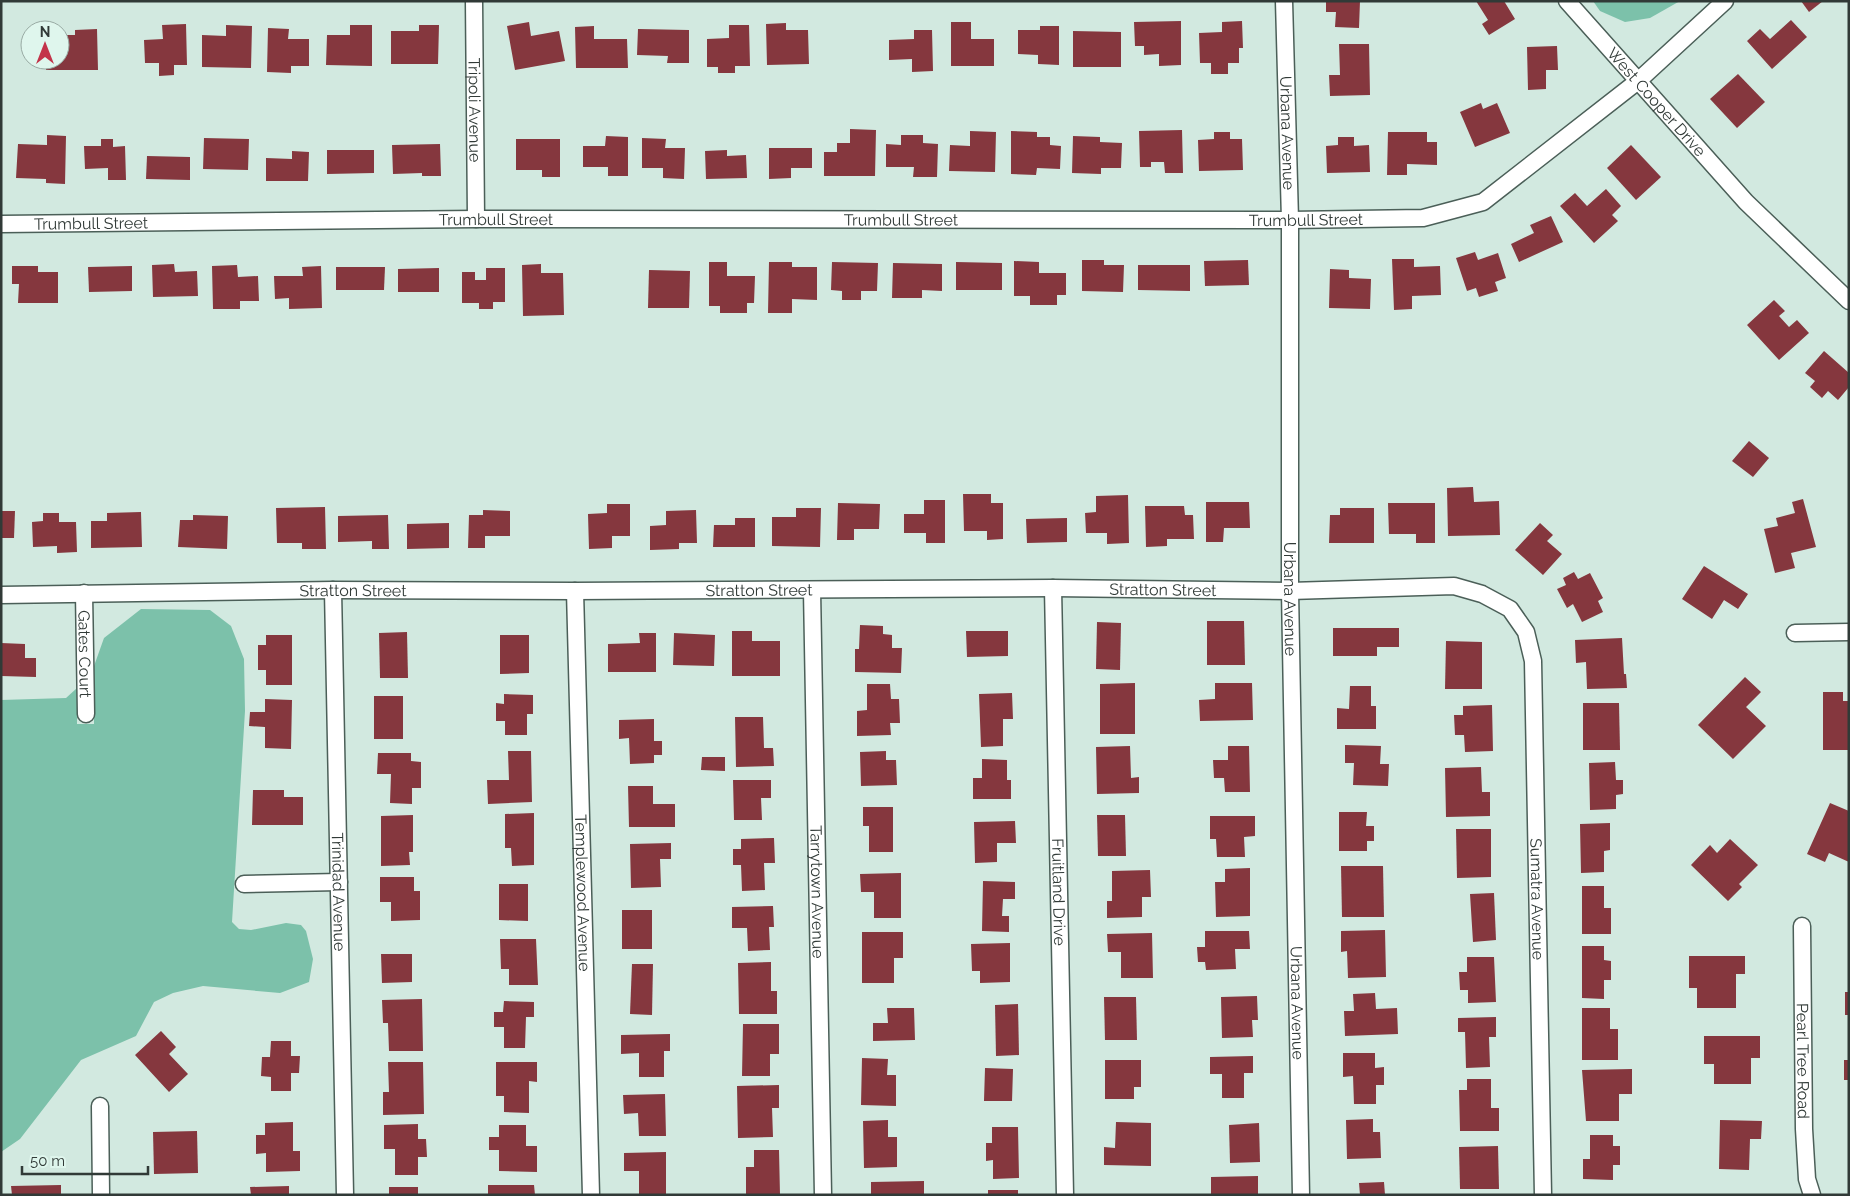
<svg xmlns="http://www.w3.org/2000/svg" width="1850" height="1196" viewBox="0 0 1850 1196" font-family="Raleway,sans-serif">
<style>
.green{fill:#7cc1aa}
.building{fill:#85373e}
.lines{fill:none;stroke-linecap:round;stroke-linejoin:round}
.street-casing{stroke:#4b5f58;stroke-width:19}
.street{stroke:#fff;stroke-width:16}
.labels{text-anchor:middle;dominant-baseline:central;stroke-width:5;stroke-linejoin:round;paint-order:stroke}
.street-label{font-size:16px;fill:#313a37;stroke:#dff6ed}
</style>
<rect width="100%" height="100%" fill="#d2e9e0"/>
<g class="green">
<path d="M1593,1h87l-30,17 -25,4 -25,-11z"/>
<path d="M141,609l69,1 21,16 13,33 1,52 -13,211 7,7 12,1 35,-7 15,2 5,6 7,28 -4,23 -29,11 -77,-7 -30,7 -19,9 -18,34 -55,24 -61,79 -19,13v-452l65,-2 11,-10v36h17v-58l10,-28z"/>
</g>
<g class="building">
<path d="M1326,1h34l-1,27 -24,-1 1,-15h-10z"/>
<path d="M1476,1h28l11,18 -26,16 -7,-11 6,-4z"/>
<path d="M1801,1h22l-14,11z"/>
<path d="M1791,20l16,17 -35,32 -25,-28 13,-12 10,10z"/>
<path d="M1181,21v44l-22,1v-12l-15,1v-9h-9l-1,-24z"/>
<path d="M1242,21l1,27h-4v15h-11v11h-17v-11h-11l-1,-30 23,-1v-10z"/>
<path d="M529,22l2,14 28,-5 6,30 -50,9 -8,-44z"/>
<path d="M951,22h20v17h23v27h-43z"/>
<path d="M786,23v7h22l1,34 -42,1 -1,-41z"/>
<path d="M186,24l1,41h-13v10l-15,1v-13h-14l-1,-23 19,-1 -1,-14z"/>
<path d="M226,25l26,1 -1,42 -49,-1v-32l24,1z"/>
<path d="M350,25h22v41l-46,-1 1,-30h23z"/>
<path d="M419,25h20l-1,39h-47v-33h28z"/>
<path d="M729,25h20l1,41h-15v7h-17v-6h-11v-28l22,-1z"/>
<path d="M594,26v13h33l1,29h-52l-1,-41z"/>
<path d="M1040,26h19v39l-21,-1v-9l-20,-1v-24h22z"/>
<path d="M268,28l21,1 -1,10h21v27h-18v7l-24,-1z"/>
<path d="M97,29l1,41h-52v-10h14v-25h15v-5z"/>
<path d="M638,29l51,1v33h-22l1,-7 -31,-1z"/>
<path d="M914,30h18l1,41 -21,1v-13l-23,1v-20l25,-1z"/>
<path d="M1073,31l48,1v35h-48z"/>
<path d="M1339,44h30l1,51 -40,1 -1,-21h11z"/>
<path d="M1557,46l1,24h-12v19l-18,1 -1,-43z"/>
<path d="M1738,74l27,28 -28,26 -27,-29z"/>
<path d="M1481,103l2,6 14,-6 13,30 -35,14 -15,-35z"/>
<path d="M850,129l26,1 -1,46h-51v-24h13v-9h13z"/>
<path d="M1182,130l1,43h-18l-1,-11h-13v5h-11l-1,-36z"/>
<path d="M970,131l26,1 -1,40 -46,-1 1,-26 20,1z"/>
<path d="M1011,131l26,1v5h13v8l11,1 -1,23 -23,-1 -1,7 -25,-1z"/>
<path d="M1214,132h16v7h12l1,31 -44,1 -1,-31 16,-1z"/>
<path d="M1388,132h39v10h10v23l-30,-1v11h-20z"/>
<path d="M47,135l19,1 -1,48 -19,-1v-4l-30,-1 2,-34 29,1z"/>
<path d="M901,135h22v8l15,1 -1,33h-24l1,-10h-28v-23l15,1z"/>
<path d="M606,136l22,1v39h-20v-9h-25v-21h22z"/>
<path d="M1073,136l27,1v5l22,1 -1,25h-20v6l-29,-1z"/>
<path d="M1338,137h16v9l15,-1 1,27 -43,1 -1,-27 12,-1z"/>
<path d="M204,138l45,1 -1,31 -45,-1z"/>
<path d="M642,138l24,1 -1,9h20l-1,31 -21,-1v-10h-21z"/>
<path d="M101,139h12v8l12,-1 1,34h-18v-12l-23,1 -1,-23h17z"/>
<path d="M516,139h44v38h-18v-7h-26z"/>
<path d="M440,144l1,32h-19v-3l-29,1 -1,-29z"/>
<path d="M1631,145l30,32 -25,23 -29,-32z"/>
<path d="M769,148h43v20h-21v10l-22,1z"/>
<path d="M327,150h47v23l-47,1z"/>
<path d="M727,150v6l19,-1 1,23 -41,1 -1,-28z"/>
<path d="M292,151l17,1 -1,29h-42v-23l26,1z"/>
<path d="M147,156l43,1v23l-44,-1z"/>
<path d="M1606,189l15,17 -9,9 6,6 -24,22 -34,-37 15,-13 12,13z"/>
<path d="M1551,216l12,26 -44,20 -8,-18 23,-11 -4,-8z"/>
<path d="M1475,252l3,8 20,-7 8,25 -11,4 3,9 -19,6 -3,-9 -9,3 -11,-33z"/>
<path d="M1392,259h22v8l26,-1 1,29 -29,1v13l-18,1z"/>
<path d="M1082,260h22v5h20l-1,27 -41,-1z"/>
<path d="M1248,260l1,25 -44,1 -1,-25z"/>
<path d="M1014,261l25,1v11h27v22h-9v10h-27v-9h-16z"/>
<path d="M709,262h18v14h28l-1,27h-7v10h-27v-7h-11z"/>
<path d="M769,262h23v5h25v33l-25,-1v14h-24z"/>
<path d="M832,262l46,1 -1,28h-16v9h-19v-9l-11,-1z"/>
<path d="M956,262l46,1v27h-46z"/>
<path d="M893,263l49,1v27l-20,-1v8h-30z"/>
<path d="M174,264l1,8 22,-1 1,25 -45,1 -1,-32z"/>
<path d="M541,264v9h22l1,42 -41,1 -1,-51z"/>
<path d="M237,265l1,12 20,-1 1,25h-19v8h-27l-1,-43z"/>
<path d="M1138,265h52v26l-52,-1z"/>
<path d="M12,266h26v6h20v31h-40l1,-19h-7z"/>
<path d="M132,266v25l-43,1 -1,-25z"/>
<path d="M321,266l1,42 -33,1v-11l-14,1 -1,-23h29l-1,-9z"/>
<path d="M336,267h49l-1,23h-48z"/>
<path d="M439,268v24h-41v-23z"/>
<path d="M486,268h19v34h-12v7h-14v-6h-17v-31h13v8h11z"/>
<path d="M1330,269l19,1v8l22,1 -1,30 -41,-1z"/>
<path d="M649,270l41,1 -1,37h-41z"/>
<path d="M1774,300l11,11 -6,5 10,11 8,-7 12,13 -30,27 -32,-35z"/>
<path d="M1824,351l25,22v14l-11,13 -10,-9 -6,7 -12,-11 5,-6 -10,-8z"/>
<path d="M1749,441l20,17 -16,19 -21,-16z"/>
<path d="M1473,487l1,15 25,-1 1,34 -52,1 -1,-48z"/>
<path d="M963,494h28v9h12v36l-16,1v-9h-23z"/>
<path d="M1128,495l1,48 -22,1v-11h-21l-1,-20 11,-1v-16z"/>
<path d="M1803,499l13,48 -25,6 4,15 -20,5 -11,-44 14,-3 -2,-8 19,-5 -3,-11z"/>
<path d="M924,500h21v43h-19v-10h-22v-19h20z"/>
<path d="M1206,502h43l1,26h-26l-1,14h-17z"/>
<path d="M838,503l42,1 -1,25h-25v11h-17z"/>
<path d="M1388,503h47v40h-19v-9h-27z"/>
<path d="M607,504h23v32h-18v12l-23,1 -1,-35 19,-1z"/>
<path d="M1145,506h39l1,9h8l1,24h-27v7l-21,1z"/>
<path d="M325,507l1,42h-24v-6h-25l-1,-35z"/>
<path d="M796,508h25l-1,39 -48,-1v-29h24z"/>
<path d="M1340,508h34v35h-45l1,-28h10z"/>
<path d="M483,510l27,1v25h-25v12h-17l1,-33h14z"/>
<path d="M696,510l1,33h-18v6l-29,1v-24l16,-1v-14z"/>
<path d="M1,511h14l-1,27h-13z"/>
<path d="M141,512l1,35 -51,1v-27h16v-8z"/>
<path d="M43,513h16v9h17l1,30 -20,1v-7l-24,1 -1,-25 11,-1z"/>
<path d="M193,515l35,1 -1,33 -49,-2 2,-27h13z"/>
<path d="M388,515l1,34h-17v-8l-34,1v-26z"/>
<path d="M735,518h20v29h-42l1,-22h21z"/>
<path d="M1067,518v24l-40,1 -1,-24z"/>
<path d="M449,523v25l-42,1v-25z"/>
<path d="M1540,523l13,12 -6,6 15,13 -19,21 -28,-25z"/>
<path d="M1704,566l44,28 -10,15 -14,-9 -12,19 -30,-20z"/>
<path d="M1574,572l4,7 12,-6 13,25 -5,3 5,11 -21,10 -9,-18 -6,4 -10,-19 9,-4 -3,-7z"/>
<path d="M1207,621h37l1,44h-38z"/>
<path d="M1097,622l24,1 -1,47 -24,-1z"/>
<path d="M860,625l23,1v8l9,1v13h10l-1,25 -46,-1v-23h4z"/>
<path d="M1333,628h66v19h-22v9h-44z"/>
<path d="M732,631h20v10h28v35h-48z"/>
<path d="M966,631h42v25l-41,1z"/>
<path d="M407,632l1,46h-28l-1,-45z"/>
<path d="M639,633h17v39h-48v-28l32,-1z"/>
<path d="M674,633l41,2 -1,31 -41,-1z"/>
<path d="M266,635h26v50h-26v-15h-8v-25h8z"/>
<path d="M500,635h29v38l-29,1z"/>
<path d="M1622,638l2,36h2l1,14 -40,1 -1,-27 -10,1 -1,-23z"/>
<path d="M1446,641l36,1v47h-37z"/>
<path d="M1,643l24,1v14h11v19l-35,-1z"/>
<path d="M1745,677l16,15 -15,15 20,19 -33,33 -35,-34z"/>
<path d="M1135,683v51h-35v-50z"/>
<path d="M1215,683h37l1,37 -53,1 -1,-21 16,-1z"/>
<path d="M867,684h23l1,15h8l1,24h-10l1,12 -34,1v-25l10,-1z"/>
<path d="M1350,686h21v20h5v23h-39v-21l12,1z"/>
<path d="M1823,692h20v9h6v49h-26z"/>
<path d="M1012,693l1,26h-10v27l-22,1 -2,-53z"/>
<path d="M504,694l29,1v19h-6v21h-22v-14h-9v-18l8,1z"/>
<rect x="374" y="696" width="29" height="43"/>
<path d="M265,699l27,1 -1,49 -26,-1v-21l-16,-1 1,-14h15z"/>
<path d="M1583,703h36l1,47h-37z"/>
<path d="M1492,705l1,46 -28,1 -1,-17h-9l-1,-20h9v-9z"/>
<path d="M735,717h28l1,31h9l1,18 -38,1z"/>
<path d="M654,719v22h8v14h-8v8l-24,1 -1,-26 -10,1v-19z"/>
<path d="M1345,745l36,1 -1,18h9l-1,22 -35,-1 1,-22h-9z"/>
<path d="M1130,746l1,32 8,-1v16l-42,1 -1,-47z"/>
<path d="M1228,746h21l1,46h-25l-1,-14h-10l-1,-18h15z"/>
<path d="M508,751h23l1,51 -44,2 -1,-24h22z"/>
<path d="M886,751v9h10l1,25 -36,1 -1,-34z"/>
<path d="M378,753h33v8l10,1v26h-9v16l-22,-1 1,-29h-14z"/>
<path d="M702,757h23v14l-24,-1z"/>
<path d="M982,759l25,1v20h4v19h-38v-21h9z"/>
<path d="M1615,762l1,18h7v14l-7,1v14l-26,1 -1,-47z"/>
<path d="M1481,767l1,25h8v24l-44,1 -1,-49z"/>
<path d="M733,780h38v18h-10l1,22h-28z"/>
<path d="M628,786h25v18h22v23h-46z"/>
<path d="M253,790h31v7h19v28h-51z"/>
<path d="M1830,803l19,8v51l-20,-9 -4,9 -18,-8z"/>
<path d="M863,807h30v45h-24v-26h-6z"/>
<path d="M1339,812h28l-1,14h8v15h-7v10h-28z"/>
<path d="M534,813v52l-22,1 -1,-18h-6v-34z"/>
<path d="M413,815v37h-4l1,13 -29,1v-50z"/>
<path d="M1097,815h28l1,41h-28z"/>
<path d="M1210,816h45v20l-11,1 1,20h-28l-1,-18h-6z"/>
<path d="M1015,821l1,22h-19v19l-22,1 -1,-41z"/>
<path d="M1610,823v27l-6,1v21l-23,1 -1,-49z"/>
<path d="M1456,829h35v48l-34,1z"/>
<path d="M774,838l1,25h-11l1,27 -23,1 -1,-26h-8v-16h8v-10z"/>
<path d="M1730,839l28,26 -19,19 3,3 -14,14 -37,-36 19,-20 7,8z"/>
<path d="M671,843v16h-11l1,28 -30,1 -1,-44z"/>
<path d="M1341,866h42l1,51h-42z"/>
<path d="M1250,868v48l-34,1 -1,-35h10v-13z"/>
<path d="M1150,870l1,27h-9v20l-35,1v-17h5v-30z"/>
<path d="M901,873v45h-27v-26h-13l-1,-18z"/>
<path d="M380,877h34v14h6v29l-29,1v-19h-11z"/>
<path d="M983,881l32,1v17h-12l-1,17h7v16l-27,-1z"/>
<path d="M499,884h29v37l-29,-1z"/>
<path d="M1582,886h22v22h7v26h-29z"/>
<path d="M1494,893l2,47 -23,2 -3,-48z"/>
<path d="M773,906l1,21h-5l1,23 -22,1 -1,-23h-15v-21z"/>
<rect x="622" y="910" width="30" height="39"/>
<path d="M1385,930l1,47 -38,1 -1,-27 -6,1v-21z"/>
<path d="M1205,931h44l1,18h-15l1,20 -30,1 -1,-8h-7l-1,-15h8z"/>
<path d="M862,932h41v26h-9v25h-32z"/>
<path d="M1152,933l1,45h-32v-26h-13l-1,-18z"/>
<path d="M500,939h36l2,46h-29v-16h-8z"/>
<path d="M1010,943v39l-30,1v-12h-8l-1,-27z"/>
<path d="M1582,946h22v14l7,1v19h-7v19l-22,-1z"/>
<path d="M381,954h31v28l-30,1z"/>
<path d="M1689,956h56v18h-9v34h-39v-20h-8z"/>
<path d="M1467,957h27l2,45 -28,1v-13h-8l-1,-18h8z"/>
<path d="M771,962v29h6v23h-38l-1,-51z"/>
<path d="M632,964h21l-1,51 -22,-1z"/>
<rect x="1845" y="992" width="4" height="23"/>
<path d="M1375,993l1,16 21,-1 1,26 -53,2 -1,-25h10l-1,-17z"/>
<path d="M1257,996l1,24h-6l1,17 -31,1 -1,-41z"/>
<path d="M1104,997h32l1,43h-32z"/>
<path d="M422,999l1,52h-34l-1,-28h-5l-1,-23z"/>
<path d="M504,1001l30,1v15h-8l-1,31h-21v-21h-10v-15h9z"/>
<path d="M1018,1004l1,51 -23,1 -1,-51z"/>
<path d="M887,1008h27l1,32 -42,1v-18h15z"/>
<path d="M1582,1008h28v21h8v31h-36z"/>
<path d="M1496,1017v20h-7l1,30 -24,1 -1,-36h-7v-14z"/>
<path d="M743,1024h36v30h-9v22h-28z"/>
<path d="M161,1031l15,16 -7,7 19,20 -19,18 -34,-37z"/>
<path d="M670,1034v17h-6v26h-25v-24l-18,1v-19z"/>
<path d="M1704,1036h56v22h-9v26h-37v-20h-10z"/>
<path d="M271,1041h20v15h9l-1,17h-8v18h-20v-14l-10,-1 1,-19h8z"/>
<path d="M1343,1053h32v15l9,-1v18h-8v19h-22l-1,-28 -10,1z"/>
<path d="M1253,1056v17h-9v25h-22v-24h-12v-17z"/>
<path d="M862,1058l26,1 -1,16h9v31l-35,-1z"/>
<path d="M1105,1060h36v27h-7v12h-29z"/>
<rect x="1844" y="1060" width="5" height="20"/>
<path d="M388,1062h35l1,52 -41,1v-23h6z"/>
<path d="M496,1062h41v20l-8,-1v32l-25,-1v-16h-8z"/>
<path d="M985,1068l28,1 -1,32h-28z"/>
<path d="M1632,1069v25h-13v27h-33l-4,-51z"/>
<path d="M1467,1079h24v29h8v23h-39l-1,-41h8z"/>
<path d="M779,1085v23h-7l1,29 -35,1 -1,-52z"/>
<path d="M665,1094l1,42h-27l-1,-23 -14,1 -1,-19z"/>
<path d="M1373,1119v13h7l1,26 -34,1 -1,-39z"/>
<path d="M888,1120v17h9v30l-33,1 -1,-47z"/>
<path d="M1720,1120l42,1 -1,18h-11l-1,31 -30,-1z"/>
<path d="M293,1122v29h7v20l-34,1v-19l-10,1v-19h9v-12z"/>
<path d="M1116,1122l35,1v43l-47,-1v-18l11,1z"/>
<path d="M1259,1123l1,39 -30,1 -1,-38z"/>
<path d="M418,1124v15h8l1,18h-9v18h-23v-26h-11v-24z"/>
<path d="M499,1125h27v21h11v26l-38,-1v-21h-10v-13h10z"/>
<path d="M992,1127h26l1,51 -26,1v-19l-7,1v-18h6z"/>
<path d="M197,1131l1,42 -44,1 -1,-42z"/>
<path d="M1590,1135h23v11h7v19h-7v15l-30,-1v-20h7z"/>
<path d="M1498,1146l1,43h-39l-1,-42z"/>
<path d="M754,1150h25l1,45h-34v-28h8z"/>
<path d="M666,1152v43h-27v-24h-15v-18z"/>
<path d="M1258,1176v19h-47v-18z"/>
<path d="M924,1181v14h-53v-13z"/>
<path d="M1384,1182l1,13h-25l-1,-12z"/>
<path d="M61,1185v10h-49l-1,-9z"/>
<path d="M488,1185h46l1,10h-47z"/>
<path d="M289,1186v9h-38l-1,-8z"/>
<rect x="389" y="1187" width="29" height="8"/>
<rect x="988" y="1190" width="30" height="5"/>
</g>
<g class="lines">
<defs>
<g id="street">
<path id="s1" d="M474,1l2,218"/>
<path id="s2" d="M1284,1l6,219v371l11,604"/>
<path id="s3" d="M1567,1l179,201 103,99"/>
<path id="s4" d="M1,224l475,-5 814,1 133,-2 60,-16 155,-121 87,-80"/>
<path id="s5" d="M1053,588l12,607"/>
<path id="s6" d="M333,590l12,605"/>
<path id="s7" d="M812,590l11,605"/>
<path id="s8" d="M575,591l16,604"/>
<path id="s9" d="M84,593l2,121"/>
<path id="s10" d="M1,595l332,-5 242,1 478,-3 237,3 164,-5 28,8 28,15 16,23 7,29 10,534"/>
<path d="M1795,633l54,-1"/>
<path d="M244,884l95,-2"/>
<path id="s11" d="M1802,926l2,203 3,50 5,16"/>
<path d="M100,1106l1,89"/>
</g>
</defs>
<use href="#street" class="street-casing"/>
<use href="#street" class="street"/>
</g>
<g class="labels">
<g class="street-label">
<text stroke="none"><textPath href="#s3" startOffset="135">West Cooper Drive</textPath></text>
<text stroke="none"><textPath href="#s1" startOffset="109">Tripoli Avenue</textPath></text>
<text stroke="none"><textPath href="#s2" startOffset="132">Urbana Avenue</textPath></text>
<text stroke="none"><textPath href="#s4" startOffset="495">Trumbull Street</textPath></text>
<text stroke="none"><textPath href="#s4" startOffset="900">Trumbull Street</textPath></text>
<text stroke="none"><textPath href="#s4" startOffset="1305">Trumbull Street</textPath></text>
<text stroke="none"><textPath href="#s4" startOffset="90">Trumbull Street</textPath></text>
<text stroke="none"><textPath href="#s10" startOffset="1162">Stratton Street</textPath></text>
<text stroke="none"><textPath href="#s10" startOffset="352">Stratton Street</textPath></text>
<text stroke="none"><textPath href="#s10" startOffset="758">Stratton Street</textPath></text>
<text stroke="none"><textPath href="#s2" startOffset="598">Urbana Avenue</textPath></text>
<text stroke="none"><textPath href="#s9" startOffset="61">Gates Court</textPath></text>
<text stroke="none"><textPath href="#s5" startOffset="304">Fruitland Drive</textPath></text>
<text stroke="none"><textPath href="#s6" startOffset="302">Trinidad Avenue</textPath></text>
<text stroke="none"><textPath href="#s7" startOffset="302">Tarrytown Avenue</textPath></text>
<text stroke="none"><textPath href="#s8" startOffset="302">Templewood Avenue</textPath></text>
<text stroke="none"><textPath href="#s10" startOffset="1810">Sumatra Avenue</textPath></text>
<text stroke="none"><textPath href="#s2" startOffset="1002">Urbana Avenue</textPath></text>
<text stroke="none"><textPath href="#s11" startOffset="135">Pearl Tree Road</textPath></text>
</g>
</g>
<rect width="1850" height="1196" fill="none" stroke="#313a37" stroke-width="5"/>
<g transform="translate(45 45)"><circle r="24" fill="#dff6ed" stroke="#99aba4"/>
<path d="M0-4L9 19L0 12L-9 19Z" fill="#c33349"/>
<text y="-8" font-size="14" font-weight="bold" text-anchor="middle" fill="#313a37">N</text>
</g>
<path d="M22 1166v8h126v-8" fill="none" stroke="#313a37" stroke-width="2.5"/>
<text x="30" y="1166" font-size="15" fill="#313a37" stroke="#dff6ed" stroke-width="4" paint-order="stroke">50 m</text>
</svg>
